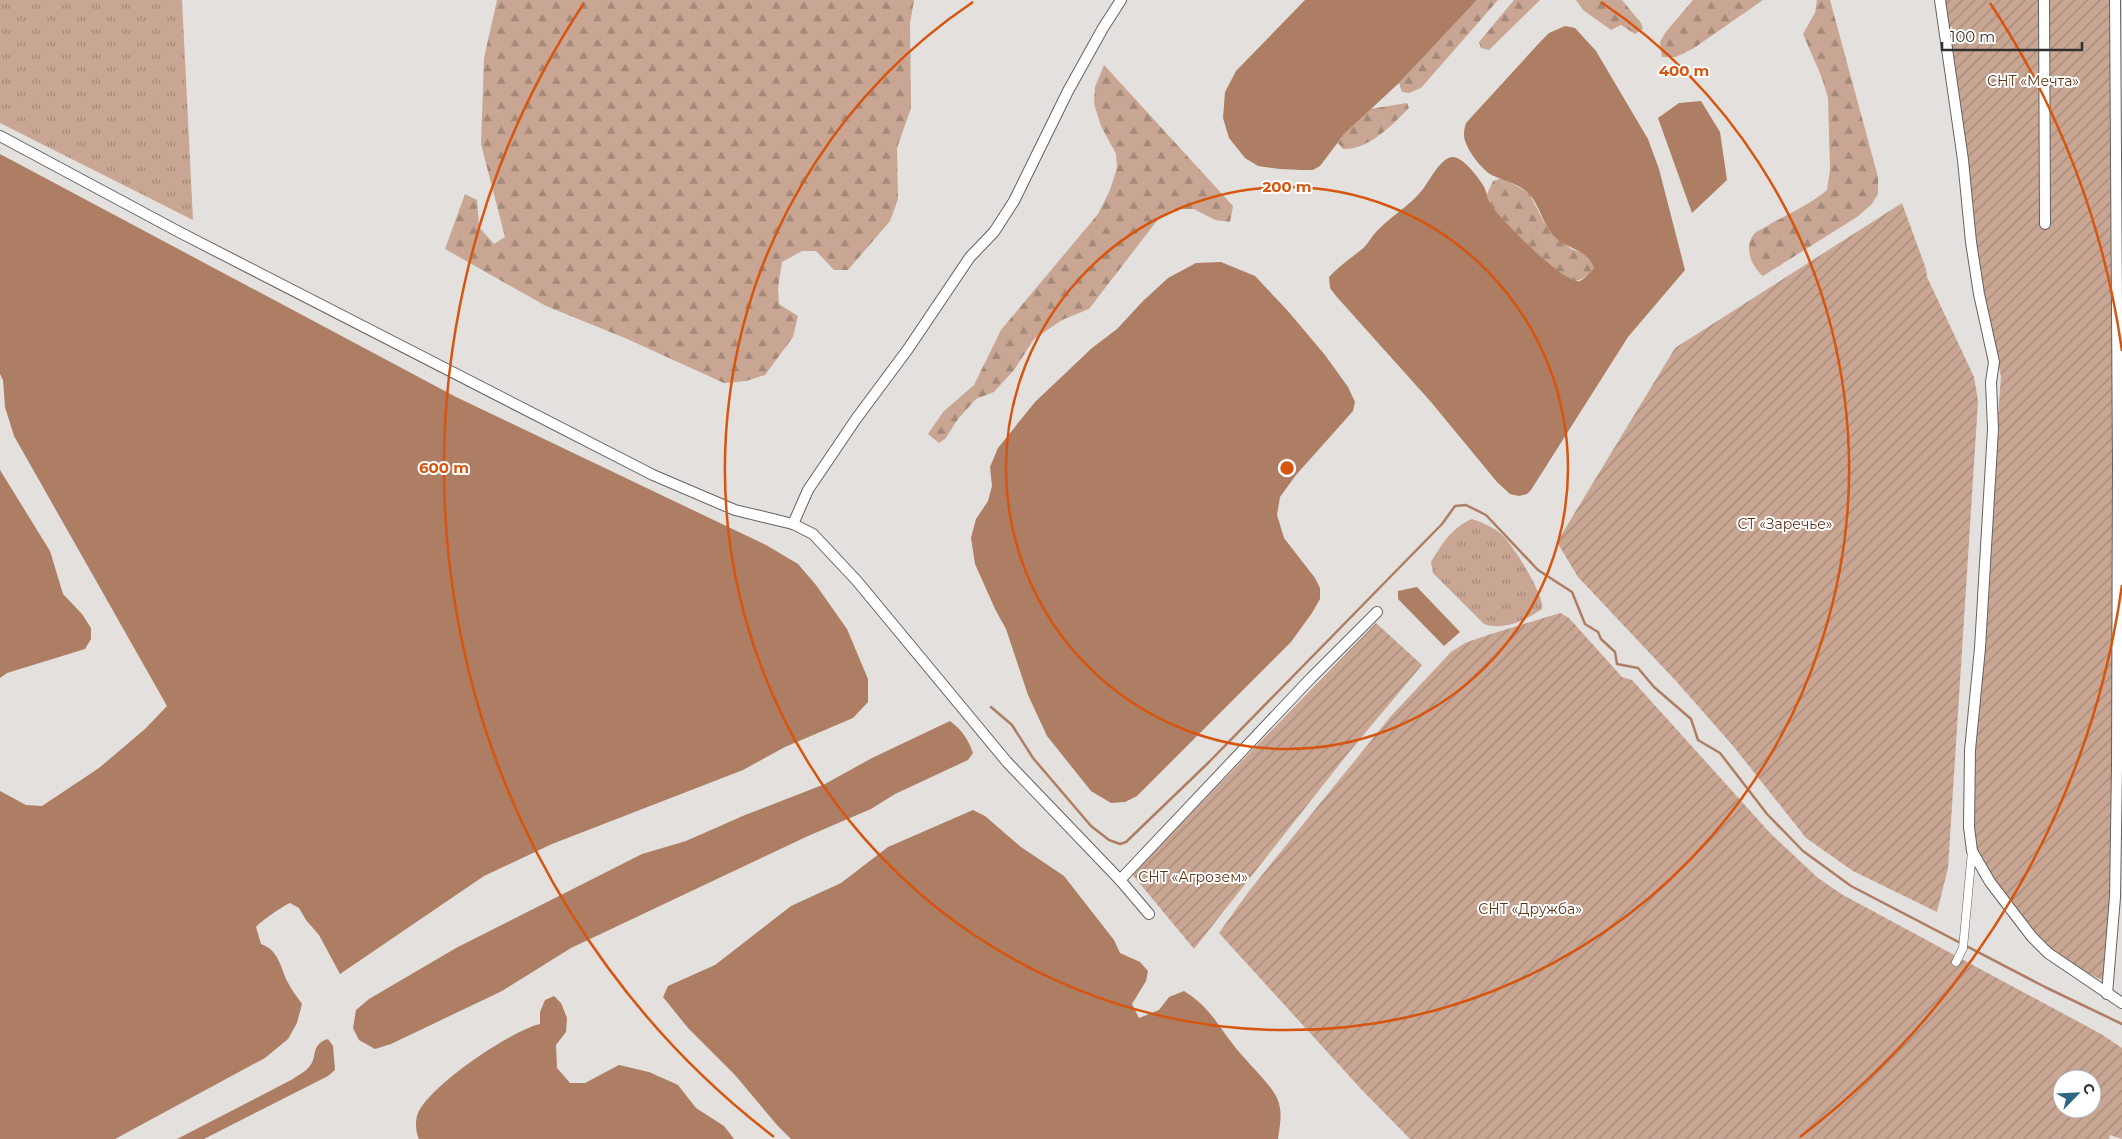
<svg xmlns="http://www.w3.org/2000/svg" width="2122" height="1139" viewBox="0 0 2122 1139" font-family="Montserrat,sans-serif">
<style>
.grass{fill:url(#grass-tufts)}
.forest{fill:url(#forest-firs)}
.garden{fill:url(#garden-furrows);fill-rule:evenodd}
.water{fill:#ad7e63}
.lines{fill:none;stroke-linecap:round;stroke-linejoin:round}
.stream{stroke:#ad7e63;stroke-width:2.5}
.pedestrian-casing{stroke:#656260;stroke-width:9}
.minor-casing{stroke:#656260;stroke-width:12}
.pedestrian{stroke:#fff;stroke-width:8}
.minor{stroke:#fff;stroke-width:10}
.ring{fill:none;stroke:#d65510;stroke-width:2.5}
.labels{text-anchor:middle;dominant-baseline:central;stroke-width:4;stroke-linejoin:round;paint-order:stroke}
.park-label{font-size:14px;fill:#613213;stroke:#fff}
.centre{fill:#d65510;stroke:#fff;stroke-width:2.5}
.ring-label{font-size:15px;text-anchor:middle;font-weight:bold;fill:#d65510;stroke:#fff;stroke-width:4;stroke-linejoin:round;paint-order:stroke}
</style>
<defs>
<pattern id="grass-tufts" width="24" height="20" patternUnits="userSpaceOnUse" patternTransform="scale(1.25)"><rect width="24" height="20" fill="#c9a693"/><path d="M3 7l-1-3M5 7V3M7 7l1-3M15 17l-1-3M17 17v-4M19 17l1-3" fill="none" stroke="#a48878"/></pattern>
<pattern id="forest-firs" width="22" height="20" patternUnits="userSpaceOnUse" patternTransform="scale(1.25)"><rect width="22" height="20" fill="#c9a693"/><path d="M5 1l3.5 6h-7zM16 11l3.5 6h-7z" fill="#a48878"/></pattern>
<pattern id="garden-furrows" width="10" height="10" patternUnits="userSpaceOnUse" patternTransform="scale(1.25)"><rect width="10" height="10" fill="#c9a693"/><path d="M-1 1l2-2M0 10L10 0M9 11l2-2" fill="none" stroke="#a48878"/></pattern>
</defs>
<rect width="100%" height="100%" fill="#e3e0de"/>
<g class="grass">
<path d="M0,0h182l11,220 -193,-97z"/>
<path d="M1472,519c11,4 22,8 31,17 10,9 42,60 39,73 -16,11 -38,22 -58,15l-51,-51 -2,-11c11,-18 21,-35 41,-43z"/>
</g>
<g class="forest">
<path d="M497,0h417l-4,24 1,84 -14,40 1,51 -8,22 -42,49h-14l-18,-19h-14l-20,11 -4,26 1,16 19,12 -5,21 -28,38 -19,6 -22,2 -99,-45 -79,-32 -101,-57 20,-55 12,6 2,27 15,17 11,-7 -24,-93 3,-86z"/>
<path d="M1477,0h21l-77,88 -12,5 -7,-1 -3,-9z"/>
<path d="M1514,0h26l-51,50 -8,-2 -2,-6z"/>
<path d="M1576,0h46l19,23 2,6 -8,5 -14,-9 -10,5 -28,-20z"/>
<path d="M1693,0h70l-69,48 -18,9h-14l-2,-15 5,-9z"/>
<path d="M1817,0h13l48,177v17l-6,10 -15,13 -94,59c-11,-9 -20,-28 -9,-42 2,-3 9,-5 13,-8 19,-11 44,-22 60,-36l3,-20 -2,-72 -6,-20 -19,-44 12,-21z"/>
<path d="M1104,65l129,141 -3,16 -15,-2 -21,-11h-21l-14,9 -70,91 -27,11 -28,19 -20,31 -20,22 -18,7 -18,20 -13,20 -6,4 -11,-9 15,-22 31,-27 27,-55 97,-116 12,-24 7,-22 -1,-14 -15,-28 -7,-22 1,-17z"/>
<path d="M1407,103l2,5c-17,17 -40,42 -66,41l-5,-6 7,-10 25,-24z"/>
<path d="M1502,178l27,15 15,29 27,27 12,4 8,5 3,10c-6,7 -13,15 -23,12 -14,-4 -72,-61 -80,-75 -2,-3 -3,-7 -4,-11l6,-13z"/>
</g>
<g class="garden">
<path d="M1942,0h169l4,879 -10,103 -54,-29 -28,-33 -31,-41 -13,-21 -5,-21 -1,-81 28,-380 -20,-85z"/>
<path d="M1902,203l24,66 1,8 47,100 4,24 -30,467 -11,44 -84,-41 -47,-33 -72,-91 -58,-66 -98,-104 -21,-35 118,-194z"/>
<path d="M1560,613l9,5 53,59 10,3 139,154 47,44 25,17 258,139 21,14v91l-12,-4 -1,4h-699l-49,-50 -142,-156 30,-42 142,-175 60,-64 14,-9 26,-9zM2062,1079h30v30h-30z"/>
<path d="M1376,623l46,42 -72,86 -156,198 -62,-75z"/>
</g>
<g class="water">
<path d="M1305,0h172l-78,83 -54,50 -25,33 -7,4h-11l-22,-1 -22,-3 -13,-8 -16,-20 -6,-20 2,-26 11,-21z"/>
<path d="M1565,26l10,2 21,23 52,88 11,30 26,101 -57,67 -97,153 -4,4 -8,2 -9,-2 -13,-12 -66,-80 -95,-106 -6,-8 -1,-11c10,-11 21,-18 32,-27 7,-5 10,-14 17,-20 14,-15 32,-24 45,-41 6,-8 19,-33 30,-32 10,0 25,20 30,28 4,6 4,15 9,21 9,14 73,79 88,75 5,-2 10,-9 14,-13 -6,-18 -24,-18 -38,-30 -13,-12 -17,-35 -28,-45 -9,-9 -23,-12 -34,-17 -11,-4 -31,-30 -30,-42 0,-4 1,-8 2,-11l75,-82 8,-8z"/>
<path d="M1701,101l19,31 7,48 -35,33 -34,-95 21,-15z"/>
<path d="M0,154l456,243 310,148 32,19 18,21 31,44 21,50v23l-15,16 -68,29 -42,23 -191,74 -68,32 -144,98 -21,-39 -13,-15 -7,-12 -9,-5c-6,2 -30,19 -34,24l5,17c17,6 19,21 26,37 4,8 10,16 15,23l-5,19 -9,16 -23,19 -150,81h-115v-348l26,14 16,1 57,-38 46,-39 22,-23 -153,-270 -9,-29 -2,-27 -3,-6z"/>
<path d="M1221,262l34,14 32,34 38,45 23,32 7,15 -2,9 -57,64 -16,22 -3,18 7,23 31,40 5,10v11l-8,14 -21,29 -154,154 -12,6 -14,1 -20,-12 -44,-55 -19,-41 -22,-66 -11,-20 -20,-45 -4,-26 5,-19 12,-18 4,-15 -2,-19 8,-19 37,-46 57,-54 25,-19 26,-28 25,-23 28,-15z"/>
<path d="M0,470l50,81 13,43 19,20 9,14v11l-6,10 -78,24 -7,5z"/>
<path d="M1417,587l43,45 -16,14 -46,-47v-8z"/>
<path d="M950,721c12,9 18,18 23,32l-5,7 -73,34 -24,15 -63,27 -237,112 -69,43 -111,53 -16,5 -16,-9 -6,-12 3,-18 13,-11 87,-51 186,-94 44,-13 59,-26 80,-31 47,-26z"/>
<path d="M973,810l12,6 36,31 43,29 50,64 6,13 20,9 8,9 -2,10 -14,23 7,14 20,-8 10,-13 15,-6c29,18 35,38 56,62 10,12 31,32 37,45 6,14 3,26 1,41h-487l-14,-14 -42,-50 -47,-47 -25,-31 5,-11 47,-21 76,-59 50,-23 47,-36z"/>
<path d="M554,996l7,7 6,15 -1,14 -10,13 1,23 13,15h15l34,-18 30,7 29,13 18,23 28,18 10,13h-315c-3,-6 -4,-16 -2,-23 7,-27 95,-86 123,-92v-12l5,-12z"/>
<path d="M328,1039l5,7 2,24 -7,6 -124,63h-27l116,-60c5,-4 12,-7 16,-12 9,-9 1,-23 19,-28z"/>
</g>
<g class="lines">
<path class="stream" d="M991,707l21,18 21,33 58,68 18,14 11,4 6,-2 83,-80 233,-238 13,-18 11,-1 20,10 52,55 34,22 13,32 13,8 3,7 14,13 2,12 21,4 16,19 37,32 7,21 22,13 47,61 36,37 48,35 194,101 77,37"/>
<defs>
<path id="pedestrian" d="M1956,962l7,-14 9,-97"/>
<g id="minor">
<path d="M1940,0l23,160 8,82 8,52 15,68 -3,20 2,47 -13,219 -10,102 -1,77 3,24 18,31 42,55 16,16 74,50"/>
<path d="M2044,0l1,224"/>
<path d="M0,136l181,97 472,242 82,35 58,14 20,10 44,47 150,181 113,118 29,34"/>
<path d="M793,524l15,-34 48,-71 52,-70 62,-92 24,-25 20,-31 54,-110 35,-63 18,-28"/>
<path d="M1120,880l191,-202 66,-66"/>
<path d="M2107,994l8,-97 2,-130 1,-303 -3,-464"/>
</g>
</defs>
<use href="#pedestrian" class="pedestrian-casing"/>
<use href="#minor" class="minor-casing"/>
<use href="#pedestrian" class="pedestrian"/>
<use href="#minor" class="minor"/>
</g>
<g class="ring">
<circle cx="1287" cy="468" r="281"/>
<path d="M1601 2A562 562 0 1 1 973 2"/>
<path d="M2122 585A843 843 0 0 1 1800 1137M774 1137A843 843 0 0 1 584 3M1990 3A843 843 0 0 1 2122 351"/>
</g>
<g class="labels">
<g class="park-label">
<text x="2033" y="81">СНТ «Мечта»</text>
<text x="1785" y="524">СТ «Заречье»</text>
<text x="1193" y="877">СНТ «Агрозем»</text>
<text x="1530" y="909">СНТ «Дружба»</text>
</g>
</g>
<circle cx="1287" cy="468" r="8" class="centre"/>
<g class="ring-label">
<text x="1684" y="76">400 m</text>
<text x="1287" y="192">200 m</text>
<text x="444" y="473">600 m</text>
</g>
<g transform="translate(2077 1094) rotate(66)"><circle r="24" fill="#ffffff" stroke="#adadac"/>
<path d="M0-4L9 19L0 12L-9 19Z" fill="#2e6781"/>
<text y="-8" font-size="14" font-weight="bold" text-anchor="middle" fill="#323130">С</text>
</g>
<path d="M1942 42v8h140v-8" fill="none" stroke="#323130" stroke-width="2.5"/>
<text x="1950" y="42" font-size="15" fill="#323130" stroke="#ffffff" stroke-width="4" paint-order="stroke">100 m</text>
</svg>
